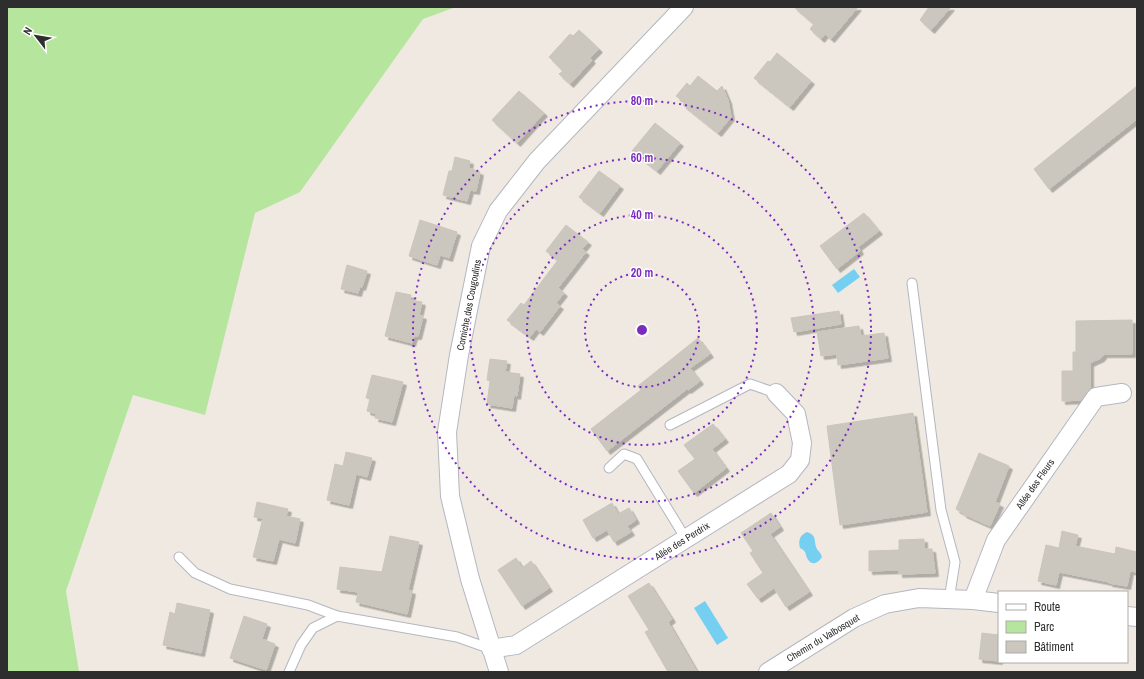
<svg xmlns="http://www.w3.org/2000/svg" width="1144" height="679" viewBox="0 0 1144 679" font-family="'Archivo Narrow',sans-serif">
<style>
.green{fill:#b6e59e}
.water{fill:#75cff0}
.building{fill:#cbc7bf;stroke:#cbc5ba;filter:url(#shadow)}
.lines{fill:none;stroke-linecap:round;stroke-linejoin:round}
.lane-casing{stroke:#b4b7c1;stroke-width:11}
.street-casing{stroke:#b4b7c1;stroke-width:20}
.lane{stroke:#fff;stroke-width:9}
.street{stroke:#fff;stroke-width:18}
.ring{fill:none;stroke:#7b2cbf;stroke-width:2;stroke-dasharray:2 4}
.labels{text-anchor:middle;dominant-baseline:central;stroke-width:3;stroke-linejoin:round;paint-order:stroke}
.street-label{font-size:10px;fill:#2e2e2e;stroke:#fff}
.centre{fill:#7b2cbf;stroke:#fff;stroke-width:2}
.ring-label{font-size:12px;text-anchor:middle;font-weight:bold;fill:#7b2cbf;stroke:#fff;stroke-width:3;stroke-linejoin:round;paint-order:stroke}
</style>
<defs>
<filter id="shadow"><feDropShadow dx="3.5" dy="3.5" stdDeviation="0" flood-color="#0004"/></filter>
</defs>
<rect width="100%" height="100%" fill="#efe9e1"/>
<path class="green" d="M7,7h449l-33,12 -123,173 -45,21 -50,202 -72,-20 -67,196 13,81h-72z"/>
<g class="water">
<path d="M854,269l6,8 -22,16 -6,-8z"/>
<path d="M807,532c11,4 6,9 10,17 2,3 4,4 5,8 -4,7 -11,9 -15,1 -1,-2 -1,-4 -2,-6 -1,-2 -3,-3 -5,-4 -2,-8 0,-13 7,-16z"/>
<path d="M705,601l23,37 -11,7 -23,-37z"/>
</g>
<g class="building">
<path d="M794,7h64l-27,32 -6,-5 -4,5 -11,-10 4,-5z"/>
<path d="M929,7h22l-20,23 -11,-10z"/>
<path d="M579,30l20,19 -9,9 2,2 -22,24 -11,-10 4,-3 -14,-14 21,-23 3,2z"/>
<path d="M777,53l34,28 -21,26 -36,-29 14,-17 2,1z"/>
<path d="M698,76l19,15 5,-5 6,14 3,17 -13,16 -35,-28 2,-2 -9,-7 11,-13 3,3z"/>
<path d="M1137,86v33l-88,70 -15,-20z"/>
<path d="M519,91l25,22 -27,30 -25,-23z"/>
<path d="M655,123l25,20 -23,28 -25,-20z"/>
<path d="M455,157l15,4 -1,7 11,4 -4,19 -6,-1 -3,11 -24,-6 6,-24h3z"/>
<path d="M599,171l21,15 -20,27 -21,-16z"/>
<path d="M864,213l15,18 -21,16 2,4 -23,18 -17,-23z"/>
<path d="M420,220l37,12 -8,26 -9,-3 -3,10 -28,-9z"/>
<path d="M566,225l22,17 -6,7 4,3 -28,36 6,5 -8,10 4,3 -20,26 -4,-3 -6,8 -23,-17 14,-17 3,2 34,-45 -12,-9z"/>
<path d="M347,265l20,6 -5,16 -2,-1 -2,7 -17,-4z"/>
<path d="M396,292l15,3 -1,5 12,2 -3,13 4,1 -5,20h-4l-2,7 -27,-7z"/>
<path d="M839,311l2,13 -47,8 -3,-14z"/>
<path d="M1132,320v34h-28l-3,4 -11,5v26l-9,11 -19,1v-30h11v-19h3v-31z"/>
<path d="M859,326l2,10 23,-3 4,25 -50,7 -1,-11 -16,2 -4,-24z"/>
<path d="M698,338l12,16 -20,14 10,13 -12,9 -1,-1 -80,62 -16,-22 50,-39 -3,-4z"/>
<path d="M490,359l17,2 -2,11 15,2 -3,22 -3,-1 -2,13 -25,-4 3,-23 -3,-1z"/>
<path d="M372,375l31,7 -11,40 -17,-4 1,-4 -9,-3 3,-12 -4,-1z"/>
<path d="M913,413l14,99 -87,13 -13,-99z"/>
<path d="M713,424l12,15 -13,10 14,19 -32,25 -16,-22 17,-12 -11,-14z"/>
<path d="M346,452l26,6 -5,19 -11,-3 -7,31 -22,-5 8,-36 8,2z"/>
<path d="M979,453l30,13 -14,36 5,2 -10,22 -27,-12v-1l-7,-4z"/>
<path d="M257,502l31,7 -2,7 14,3 -5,24 -16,-4 -6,22 -20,-4 10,-39 -9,-1z"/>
<path d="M612,503l6,11 11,-6 7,12 -9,6 4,6 -17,10 -7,-12 -14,8 -10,-18z"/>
<path d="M771,513l9,14 -10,7 39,58 -23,15 -12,-19 -16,11 -11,-15 16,-11 -13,-20 3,-2 -12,-18z"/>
<path d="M1062,531l16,4 -3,11 40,8 1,-7 21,5v20l-7,-1 -3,15 -18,-3v-1l-50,-10 -3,13 -18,-4 8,-36 13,3z"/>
<path d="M390,536l29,6 -11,48 4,1 -5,23 -51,-12 2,-10 -21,-3 3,-22 42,5z"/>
<path d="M924,539v10h8l3,24 -36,1v-4l-30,1v-20l30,-1v-10z"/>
<path d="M516,558l6,10 9,-7 18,27 -27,18 -24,-36z"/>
<path d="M649,583l23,36 -4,3 29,50h-29l-23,-40 4,-2 -21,-34z"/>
<path d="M177,603l33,7 -9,43 -38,-8 7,-33 5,2z"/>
<path d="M244,616l23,8 -5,15 13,5 -9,26 -36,-12z"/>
<path d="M982,633l17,2v26l-20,-2z"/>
</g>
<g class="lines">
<defs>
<g id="lane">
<path d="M912,283l29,227 14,52 -6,38"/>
<path d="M670,425l80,-41 26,9"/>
<path d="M609,468l15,-14 13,5 49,80"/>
<path d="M179,557l16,16 35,16 78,16 29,11 120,21 34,12"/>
<path d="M289,672l12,-27 12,-17 24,-12"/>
</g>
<g id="street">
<path d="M973,600l23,-60 100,-143 26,-4"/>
<path d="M1127,616l10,1"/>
<path d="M491,649l25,-4 273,-171 11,-14 2,-17 -6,-29 -20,-21"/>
<path d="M499,672l-29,-93 -20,-83 -3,-64 12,-77 22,-109 17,-35 39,-50 147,-154"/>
<path d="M768,672l86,-54 31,-14 34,-6 54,2 26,3"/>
</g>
</defs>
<use href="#lane" class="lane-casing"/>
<use href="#street" class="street-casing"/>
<use href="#lane" class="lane"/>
<use href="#street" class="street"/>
</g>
<g class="ring">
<circle cx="642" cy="330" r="57"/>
<circle cx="642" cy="330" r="115"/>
<circle cx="642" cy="330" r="172"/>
<circle cx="642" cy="330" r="229"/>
</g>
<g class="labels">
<g class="street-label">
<text transform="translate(469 305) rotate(-79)">Corniche des Cougoulins</text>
<text transform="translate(1035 484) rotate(-55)">Allée des Fleurs</text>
<text transform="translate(682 541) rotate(-32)">Allée des Perdrix</text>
<text transform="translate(823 638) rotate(-31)">Chemin du Valbosquet</text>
</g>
</g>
<circle cx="642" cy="330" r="6" class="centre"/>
<g class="ring-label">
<text x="642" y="105">80 m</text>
<text x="642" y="162">60 m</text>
<text x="642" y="219">40 m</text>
<text x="642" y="277">20 m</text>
</g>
<rect width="1144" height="679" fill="none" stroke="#2e2e2e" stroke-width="16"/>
<rect x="998" y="591" width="130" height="72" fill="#ffffff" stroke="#ababab"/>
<rect x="1006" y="604" width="20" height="6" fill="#ffffff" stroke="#ababab"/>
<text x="1034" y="611" font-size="12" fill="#2e2e2e">Route</text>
<rect x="1006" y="621" width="20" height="12" fill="#b6e59e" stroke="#ababab"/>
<text x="1034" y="631" font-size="12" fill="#2e2e2e">Parc</text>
<rect x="1006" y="641" width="20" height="12" fill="#cbc7bf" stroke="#ababab"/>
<text x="1034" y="651" font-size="12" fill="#2e2e2e">Bâtiment</text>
<g transform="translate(36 36) rotate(301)" stroke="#ffffff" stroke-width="3" paint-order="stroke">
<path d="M0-3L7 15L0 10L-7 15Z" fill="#2e2e2e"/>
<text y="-6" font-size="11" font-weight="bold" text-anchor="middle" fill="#2e2e2e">N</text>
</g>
</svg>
